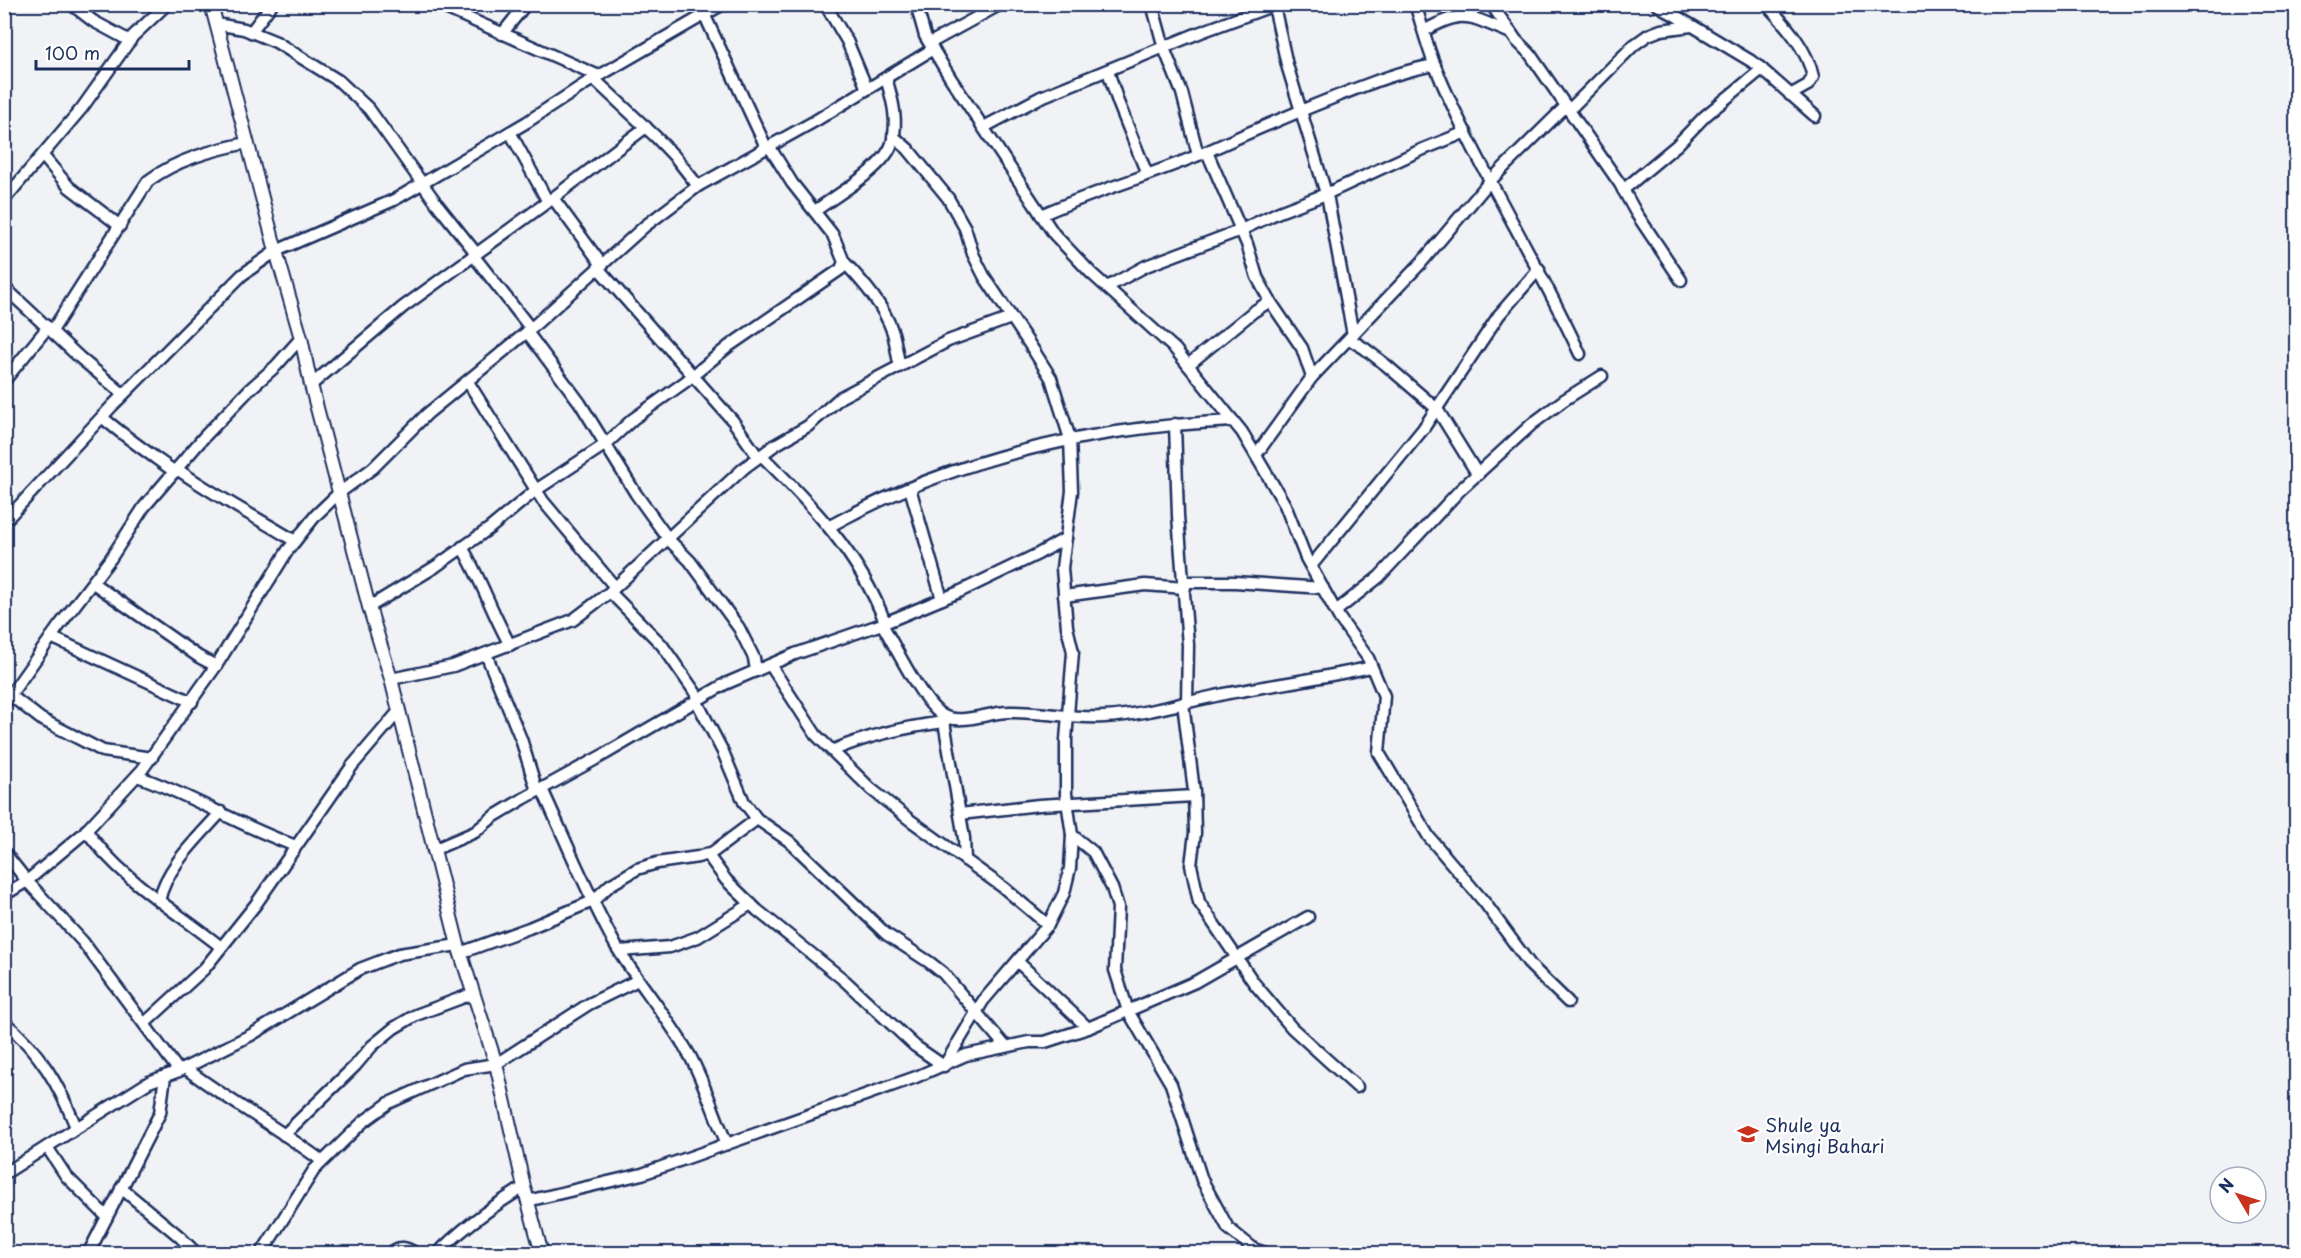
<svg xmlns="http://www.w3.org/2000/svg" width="2301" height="1258" viewBox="0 0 2301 1258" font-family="'Playpen Sans',sans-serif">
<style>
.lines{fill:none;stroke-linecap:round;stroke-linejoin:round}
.minor-casing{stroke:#1b2f5e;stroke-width:15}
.tertiary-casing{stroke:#1b2f5e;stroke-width:16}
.minor{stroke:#fff;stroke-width:10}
.tertiary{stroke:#fff;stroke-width:12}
.labels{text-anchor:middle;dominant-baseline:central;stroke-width:4.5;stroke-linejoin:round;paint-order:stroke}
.poi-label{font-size:18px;fill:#1b2f5e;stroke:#fff;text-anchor:start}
</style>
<rect width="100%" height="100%" fill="#f1f2f5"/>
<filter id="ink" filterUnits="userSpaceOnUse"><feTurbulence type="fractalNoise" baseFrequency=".0167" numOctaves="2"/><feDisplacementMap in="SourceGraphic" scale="12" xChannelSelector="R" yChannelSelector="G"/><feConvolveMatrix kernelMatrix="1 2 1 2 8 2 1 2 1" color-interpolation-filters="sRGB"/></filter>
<g filter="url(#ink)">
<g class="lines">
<defs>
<g id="minor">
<path d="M71,4l22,17 37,20"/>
<path d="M436,4l163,72"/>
<path d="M695,4l10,12 61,131"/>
<path d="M825,4l22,37 20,48"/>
<path d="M916,4l9,32 26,43 103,155 37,39 84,76 67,83 43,73 21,53 34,61 28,39 16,38 -5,57 50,84 56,66 46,63 37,36"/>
<path d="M1152,4l12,44 18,45 16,62"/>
<path d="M1415,4c7,21 12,42 20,62 41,99 100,190 145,288"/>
<path d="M1491,4l25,36 14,14 90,130 16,29 45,67"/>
<path d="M1656,4l100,60 59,52"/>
<path d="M1766,4c20,21 41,44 47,73l-5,8 -18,10"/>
<path d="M1274,6l13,59 41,135 25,135"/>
<path d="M216,24l28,5 32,13 63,39 30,28 68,95 39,49"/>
<path d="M1424,31c41,-24 46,-14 87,2"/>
<path d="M251,32l21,-28"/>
<path d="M502,34l24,-30"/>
<path d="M930,43l71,-39"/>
<path d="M1108,71l10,31 29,72"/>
<path d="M594,79l62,58 20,21 22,28"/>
<path d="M1569,110l65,-65 14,-10 13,-5 30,-4"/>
<path d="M984,127l57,-30 160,-65 76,-28"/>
<path d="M510,132l38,70"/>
<path d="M1207,152l40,92 10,33 13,24 32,47 10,29"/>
<path d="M43,156l26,31 51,39"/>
<path d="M1623,190l54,-45 28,-29 57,-47"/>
<path d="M553,198l49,67"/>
<path d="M4,200l78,-92 51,-72 34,-32"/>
<path d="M815,211c21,-16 70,-43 77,-68 7,-21 0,-45 -6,-65"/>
<path d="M1041,215c55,-25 113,-40 167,-64 42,-19 84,-37 127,-54 33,-13 65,-26 100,-32"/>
<path d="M473,255l58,74"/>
<path d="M844,262c20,21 40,44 49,71 3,11 4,23 7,33"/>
<path d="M598,268l135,153 25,36"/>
<path d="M4,287l75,70 44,37"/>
<path d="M1107,287l39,-21 95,-36 38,-18 47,-18 95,-44 45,-18"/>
<path d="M52,331l96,-150c28,-21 64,-31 99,-38"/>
<path d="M527,332l53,71 56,91 33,46 21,21 49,67 15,30 2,13"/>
<path d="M1349,339l15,9 22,17 51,44 41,66"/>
<path d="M1188,365l65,-53 17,-11"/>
<path d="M4,381l44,-54"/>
<path d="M468,382l75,119 72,86"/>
<path d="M311,385l92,-78 150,-109 93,-71"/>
<path d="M102,417c23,20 48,37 73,55"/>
<path d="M1175,424l3,92 10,129 -1,57"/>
<path d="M761,455c51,50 98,99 124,167"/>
<path d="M1256,455l56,-78 109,-114 69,-82 76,-75"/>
<path d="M177,469c38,27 79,48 118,72"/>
<path d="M910,488l32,111"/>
<path d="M4,522l109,-117 129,-130 34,-24 118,-51 133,-78 58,-38 138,-80"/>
<path d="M830,526c123,-68 263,-99 403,-105"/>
<path d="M462,547c19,32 30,66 48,98"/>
<path d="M1311,566l112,-137 76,-114 40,-46"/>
<path d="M1184,582h51l88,6"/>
<path d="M93,583l106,74 17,9"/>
<path d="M610,592l52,53 37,53"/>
<path d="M1064,596l81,-11 40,3"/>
<path d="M369,607l66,-40 55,-39 46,-38 70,-46 27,-25 52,-37 44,-36 112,-77 3,-7 -11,-27 -41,-52 -23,-37"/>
<path d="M1336,611l43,-34 81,-87 72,-66 32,-24 38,-24"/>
<path d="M882,624c13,22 40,78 60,91 17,11 48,-3 66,-3 32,-1 64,7 96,5 40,-2 81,-15 120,-23 49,-9 99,-16 147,-27"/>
<path d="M51,637l141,65"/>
<path d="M486,654l35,85 16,52"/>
<path d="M771,666l45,69 55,54 39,31 94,68 44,37"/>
<path d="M391,679l62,-13 120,-46 37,-28 134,-124 31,-23 33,-19 33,-29 107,-56 63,-23"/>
<path d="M10,695l31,24 62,32 49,7"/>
<path d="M696,700l27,52 21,50 13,17 32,22 97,93 43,28 14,11 62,73"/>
<path d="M1183,703l11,88 1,42 -4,32 8,37 55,81 38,45 65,59"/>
<path d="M4,704l55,-78 52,-68 33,-51 60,-70 46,-48 26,-23 25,-28"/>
<path d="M943,716l21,122 1,22"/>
<path d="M834,750c35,-15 72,-23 110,-28"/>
<path d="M137,776c55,19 104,51 159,70"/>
<path d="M542,789c24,52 46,107 74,157 23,38 52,71 74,110 15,28 24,58 37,88"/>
<path d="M960,814l79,-9 155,-9"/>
<path d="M86,830c35,50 89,80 135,117"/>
<path d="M1072,835l21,17 19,36 6,19 -3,63 13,41 43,73 31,96 26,48 26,21 14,5"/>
<path d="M433,850l42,-18 18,-15 30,-18 82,-45 120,-70 70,-30 87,-30 77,-32 79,-38 28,-16"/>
<path d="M4,852l23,29 56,61 96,129"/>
<path d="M707,854l19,26 31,30 87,70 71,66 29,20 39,-65 65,-76 16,-32 6,-25 2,-33 -6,-41v-54l7,-88 -6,-25 -5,-59 10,-77 -2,-52 -19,-61 -17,-27 -50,-75 -11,-22 -8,-26 -17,-30 -40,-49 -15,-13"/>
<path d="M4,895l23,-14 57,-48 58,-63 74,-104 72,-116 28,-35 23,-22 34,-25 54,-54 100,-82 118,-106 53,-40 117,-65 118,-72"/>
<path d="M159,901c7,-34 39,-63 62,-89"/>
<path d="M620,951l50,-4 28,-10 53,-33"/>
<path d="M460,953l69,-25 64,-27 17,-16 27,-16 20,-6 41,-6 15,-5 44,-33"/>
<path d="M1018,962l70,66"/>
<path d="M4,1022c36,29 55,63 72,105"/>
<path d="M145,1023l59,-54 52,-65 96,-138 47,-55"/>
<path d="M185,1068c44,33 93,60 137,93"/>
<path d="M284,1135l71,-69 17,-20 22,-18 22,-13 56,-21"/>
<path d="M47,1147l19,29 41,41"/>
<path d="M4,1174l145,-92 30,-11 72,-36 109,-66 39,-15 59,-9"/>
<path d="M121,1188l58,48 18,18"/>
<path d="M527,1201l115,-27 274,-97 50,-22 63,-13h16l43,-14 107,-46 113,-65"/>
<path d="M88,1254l72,-141 5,-37"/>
<path d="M261,1254l53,-84 49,-48 26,-19 75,-34 32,-5 93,-60 49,-24"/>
<path d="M390,1254c9,-10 17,-6 27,0"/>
<path d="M437,1254c25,-26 56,-48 87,-67"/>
</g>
<path id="tertiary" d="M211,4l65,247 25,87 10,47 58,222 22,72 67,266 38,119 28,123 18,67"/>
</defs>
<use href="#minor" class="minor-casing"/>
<use href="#tertiary" class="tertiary-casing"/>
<use href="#minor" class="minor"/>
<use href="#tertiary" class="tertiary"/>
</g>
</g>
<defs>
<symbol id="school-bare" viewBox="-9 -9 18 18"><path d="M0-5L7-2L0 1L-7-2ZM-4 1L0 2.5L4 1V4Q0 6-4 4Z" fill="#c8321e" stroke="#fff" stroke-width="2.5" paint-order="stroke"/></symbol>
</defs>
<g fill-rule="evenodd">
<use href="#school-bare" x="1733" y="1119" width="30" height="30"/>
</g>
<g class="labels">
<g class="poi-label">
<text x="1765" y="1124">Shule ya<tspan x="1765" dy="21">Msingi Bahari</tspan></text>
</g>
</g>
<rect width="2301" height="1258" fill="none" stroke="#fff" stroke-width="24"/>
<rect x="12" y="12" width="2277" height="1234" fill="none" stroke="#1b2f5e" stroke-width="2" filter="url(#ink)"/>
<g transform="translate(2238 1195) rotate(309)"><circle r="28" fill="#ffffff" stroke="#a4acbf" stroke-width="1.5"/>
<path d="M0-4.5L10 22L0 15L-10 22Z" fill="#c8321e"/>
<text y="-9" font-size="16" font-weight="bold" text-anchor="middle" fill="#1b2f5e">N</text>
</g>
<path d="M36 60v9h153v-9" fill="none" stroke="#1b2f5e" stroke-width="3"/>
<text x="45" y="60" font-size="18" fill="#1b2f5e" stroke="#ffffff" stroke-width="4.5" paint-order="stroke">100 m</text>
</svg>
